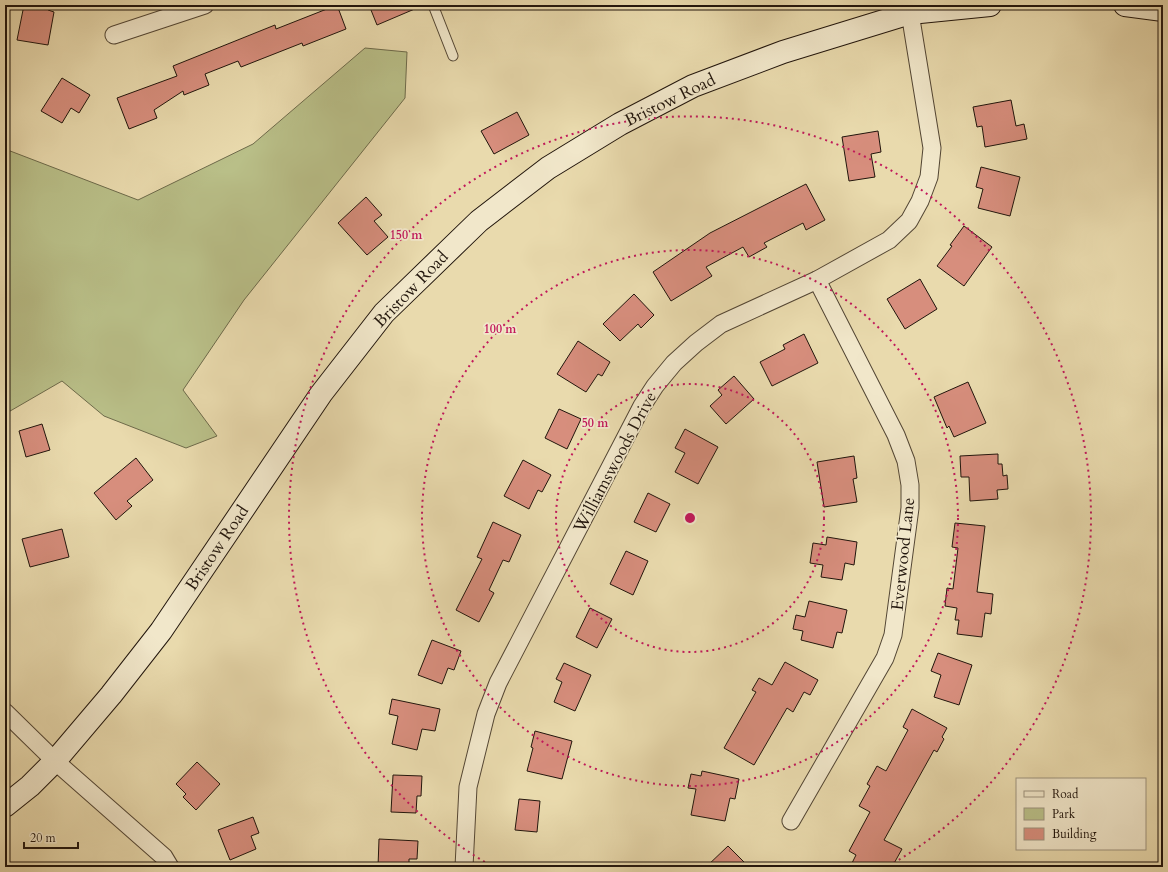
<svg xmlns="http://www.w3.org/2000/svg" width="1168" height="872" viewBox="0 0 1168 872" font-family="Cardo,serif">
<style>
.green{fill:#b9bf88;stroke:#6d6a4a}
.building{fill:#d78e7d;stroke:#21150c}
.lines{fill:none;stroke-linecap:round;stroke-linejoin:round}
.lane-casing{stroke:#534634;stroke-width:11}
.street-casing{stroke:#534634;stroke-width:19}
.secondary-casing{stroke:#21150c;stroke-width:24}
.lane{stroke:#f1e7ca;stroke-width:9}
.street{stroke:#f1e7ca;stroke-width:17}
.secondary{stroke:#f1e7ca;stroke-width:22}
.ring{fill:none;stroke:#c2185b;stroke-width:2;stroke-dasharray:2 4}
.labels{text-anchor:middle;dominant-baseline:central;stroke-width:3.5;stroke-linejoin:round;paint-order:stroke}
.street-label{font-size:17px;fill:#21150c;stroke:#f1e7ca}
.centre{fill:#c2185b;stroke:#f1e7ca;stroke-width:2}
.ring-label{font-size:12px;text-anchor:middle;font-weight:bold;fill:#c2185b;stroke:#f1e7ca;stroke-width:3.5;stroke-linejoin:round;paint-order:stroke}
</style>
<rect width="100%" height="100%" fill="#e9daad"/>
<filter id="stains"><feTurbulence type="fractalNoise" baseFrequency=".005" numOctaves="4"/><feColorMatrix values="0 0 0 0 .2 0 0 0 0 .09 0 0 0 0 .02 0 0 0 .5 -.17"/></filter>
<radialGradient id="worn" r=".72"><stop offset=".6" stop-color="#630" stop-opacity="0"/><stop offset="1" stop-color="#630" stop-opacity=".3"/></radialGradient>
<path class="green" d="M365,48l42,4 -2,46 -161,202 -61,90 34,46 -31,12 -82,-32 -42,-35 -57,33v-265l133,51 115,-56z"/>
<g class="building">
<path d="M24,5h25l-1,5 6,2 -6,33 -31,-5z"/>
<path d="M337,5l9,24 -43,17 -1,-3 -61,24 -3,-6 -33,13 4,11 -25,10 -1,-4 -29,19 3,8 -28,11 -12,-31 60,-22 -4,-10 102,-41 1,4z"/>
<path d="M369,5h55l-47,20z"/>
<path d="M62,78l28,17 -11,18 -8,-5 -9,15 -21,-12z"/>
<path d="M1011,100l5,26 8,-2 3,15 -42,8 -3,-21 -5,1 -4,-20z"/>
<path d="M517,112l12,23 -35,19 -13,-23z"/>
<path d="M878,131l3,21 -10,2 4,23 -26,4 -7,-44z"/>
<path d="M981,167l39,10 -10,39 -32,-8 5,-19 -7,-2z"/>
<path d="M806,184l19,36 -19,10 -3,-7 -39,20 3,4 -18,10 -6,-10 -37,20 6,9 -41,25 -18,-29 57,-39z"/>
<path d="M366,197l16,18 -8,6 14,16 -21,18 -29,-32z"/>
<path d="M964,226l28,21 -28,39 -27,-20 15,-20 -2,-1z"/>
<path d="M920,279l17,30 -32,20 -18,-30z"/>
<path d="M634,294l20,21 -13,13 -3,-4 -18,17 -17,-17z"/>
<path d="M804,334l14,29 -46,23 -12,-24 25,-13 -2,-4z"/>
<path d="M578,341l32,21 -8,14 -4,-2 -12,18 -29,-18z"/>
<path d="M734,376l20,23 -28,25 -16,-18 12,-11 -4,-5z"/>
<path d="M968,382l18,41 -32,14 -5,-11 -2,2 -13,-31z"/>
<path d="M559,409l22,10 -14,30 -22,-11z"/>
<path d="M42,424l8,26 -24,7 -7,-26z"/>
<path d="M685,429l33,18 -20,37 -23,-12 10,-19 -10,-5z"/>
<path d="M998,454v10h4l1,12 4,-1 1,14 -11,1 1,9 -28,2 -1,-24h-8l-1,-21z"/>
<path d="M854,456l3,22 -4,1 4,23 -33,5 -7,-45z"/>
<path d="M136,458l17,22 -26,21 5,5 -16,14 -22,-27z"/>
<path d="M523,460l28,15 -9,17 -4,-2 -9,19 -25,-13z"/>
<path d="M648,493l22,11 -14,28 -22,-10z"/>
<path d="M493,522l28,13 -12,27 -6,-2 -14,30 5,3 -15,29 -23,-12 26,-51 -5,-2z"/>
<path d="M955,523l30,3 -8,66 16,2 -2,20 -6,-1 -3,24 -25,-3 2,-14h-4l2,-12 -12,-2 2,-18 6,1 5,-41 -6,-1z"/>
<path d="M62,529l7,28 -39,10 -8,-28z"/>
<path d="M827,537l30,5 -3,23 -9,-2 -3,17 -21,-3 2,-12 -13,-2 3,-20 13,2z"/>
<path d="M626,551l22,10 -15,34 -23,-11z"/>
<path d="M809,601l38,9 -5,23 -5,-1 -4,16 -32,-8 2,-9 -10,-2 3,-14 9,2z"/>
<path d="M590,608l22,11 -15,29 -21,-11z"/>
<path d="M432,640l29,11 -7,19 -6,-2 -6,16 -24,-9z"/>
<path d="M938,653l34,12 -13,40 -25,-8 7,-22 -10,-4z"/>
<path d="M785,662l33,18 -8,15 -6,-3 -11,20 -6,-4 -33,57 -30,-17 32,-56 -4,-2 7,-12 13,7z"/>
<path d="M564,663l27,12 -16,36 -21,-9 8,-20 -6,-3z"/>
<path d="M392,699l48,10 -5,22 -13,-2 -5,21 -25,-6 6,-28 -9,-2z"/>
<path d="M912,709l35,19 -5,9 2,2 -7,13 -3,-2 -50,90 18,9 -10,18h-42l6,-12 -7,-4 21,-39 -11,-6 11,-20 -3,-2 10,-18 9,5 22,-41 -5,-3z"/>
<path d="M535,731l37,10 -10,38 -35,-8 6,-23 -2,-1z"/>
<path d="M197,762l23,22 -24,26 -13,-13 3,-3 -10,-10z"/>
<path d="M702,771l37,8 -4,20 -5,-1 -5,23 -34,-6 5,-26 -8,-1 3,-14 10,2z"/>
<path d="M393,775l29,1 -1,20h-4l-1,17 -25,-1z"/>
<path d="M519,799l21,2 -3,31 -22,-2z"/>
<path d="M253,817l6,16 -8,3 5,13 -26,11 -12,-30z"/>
<path d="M379,839l39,2 -1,18h-8v8h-31z"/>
<path d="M728,846l21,21h-43z"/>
</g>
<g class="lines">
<defs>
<path id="lane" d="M433,5l20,51"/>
<g id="street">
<path d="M114,35l91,-30"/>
<path d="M5,712l50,49 109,96 6,10"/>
<path d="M791,821l94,-163 8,-23 17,-127v-23l-4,-24 -10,-26 -79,-155"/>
<path d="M464,867l4,-80 18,-73 12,-31 144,-277 13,-20 19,-23 22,-20 25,-19 96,-44 72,-40 20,-19 11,-20 9,-24 3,-29 -22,-135 -3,-8"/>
</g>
<g id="secondary">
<path d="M1125,5l38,5"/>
<path d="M5,806l25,-20 25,-25 56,-66 50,-64 160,-237 63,-81 95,-92 69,-53 72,-44 73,-38 90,-34 127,-39 80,-8"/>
</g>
</defs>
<use href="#lane" class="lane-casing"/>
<use href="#street" class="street-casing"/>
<use href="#secondary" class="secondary-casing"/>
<use href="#lane" class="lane"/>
<use href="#street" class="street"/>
<use href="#secondary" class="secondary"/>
</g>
<g class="ring">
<circle cx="690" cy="518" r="134"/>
<circle cx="690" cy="518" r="268"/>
<path d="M490 865A401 401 0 1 1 890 865"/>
</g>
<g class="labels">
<g class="street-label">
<text transform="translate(670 100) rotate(-26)">Bristow Road</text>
<text transform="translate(411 289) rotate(-46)">Bristow Road</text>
<text transform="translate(615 462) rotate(-62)">Williamswoods Drive</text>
<text transform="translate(217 548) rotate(-56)">Bristow Road</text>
<text transform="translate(903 554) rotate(-84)">Everwood Lane</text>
</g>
</g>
<circle cx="690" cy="518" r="6" class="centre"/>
<g class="ring-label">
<text x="406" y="239">150 m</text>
<text x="500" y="333">100 m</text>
<text x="595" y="427">50 m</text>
</g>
<rect width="1168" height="872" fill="none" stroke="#e9daad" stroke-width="20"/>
<rect x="6" y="6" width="1156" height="860" fill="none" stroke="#21150c" stroke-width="2"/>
<rect x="10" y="10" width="1148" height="852" fill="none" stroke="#21150c"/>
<rect x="1016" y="778" width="130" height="72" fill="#f1e7ca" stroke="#9e937e"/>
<rect x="1024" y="791" width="20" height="6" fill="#f1e7ca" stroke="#9e937e"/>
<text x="1052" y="798" font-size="12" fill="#21150c">Road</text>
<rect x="1024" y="808" width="20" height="12" fill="#b9bf88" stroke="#9e937e"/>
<text x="1052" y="818" font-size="12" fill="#21150c">Park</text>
<rect x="1024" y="828" width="20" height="12" fill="#d78e7d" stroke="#9e937e"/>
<text x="1052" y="838" font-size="12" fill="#21150c">Building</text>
<path d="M24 842v6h54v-6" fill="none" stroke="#21150c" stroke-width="2"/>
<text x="30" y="842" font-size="12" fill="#21150c" stroke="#f1e7ca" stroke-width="3" paint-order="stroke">20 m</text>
<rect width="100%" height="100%" filter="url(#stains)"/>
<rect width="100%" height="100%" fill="url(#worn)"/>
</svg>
